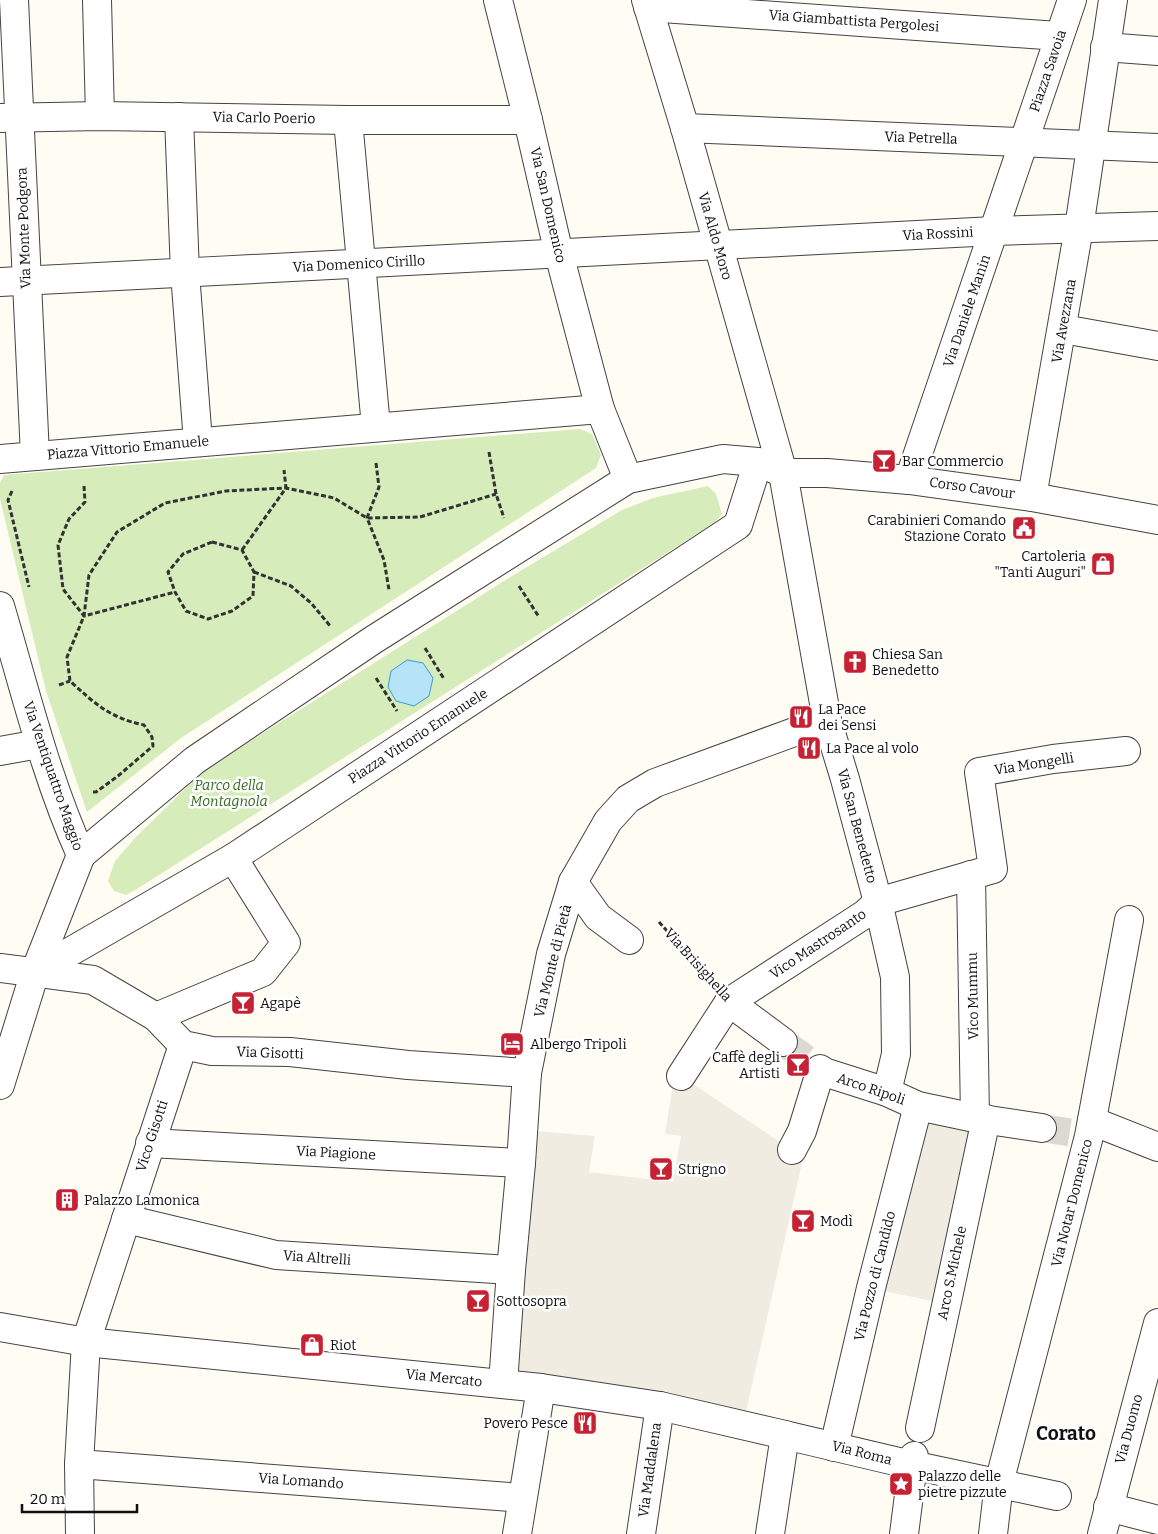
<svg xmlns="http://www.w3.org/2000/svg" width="1158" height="1534" viewBox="0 0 1158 1534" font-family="Bitter,serif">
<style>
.green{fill:#d7ecbb}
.plaza{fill:#f1ece1}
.water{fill:#b6e3f8;stroke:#3a9ed2}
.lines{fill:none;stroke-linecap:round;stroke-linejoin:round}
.street-tunnel{stroke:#dbd9d2;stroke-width:28;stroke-dasharray:28 14;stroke-linecap:butt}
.street-casing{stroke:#434343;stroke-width:30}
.path{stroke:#323232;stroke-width:3;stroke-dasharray:5 2.5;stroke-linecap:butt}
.street{stroke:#fff;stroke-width:28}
.labels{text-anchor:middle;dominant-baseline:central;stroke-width:5;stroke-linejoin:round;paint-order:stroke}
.street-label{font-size:14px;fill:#101010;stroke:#fff}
.poi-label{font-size:14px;fill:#101010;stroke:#fff;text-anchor:start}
.park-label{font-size:14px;font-style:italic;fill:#326c1d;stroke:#fff}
.district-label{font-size:19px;font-weight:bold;fill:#101010;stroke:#fff}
</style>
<rect width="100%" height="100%" fill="#fffcf4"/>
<g class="green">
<path d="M580,429l12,5 9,21 -5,13 -415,270 -94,74 -41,-121 -46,-192v-16l4,-8z"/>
<path d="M708,486l8,8 6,20 -8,9 -577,366 -11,6 -12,-4 -6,-10 7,-20 20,-23 68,-67 309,-195 110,-66 31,-12z"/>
</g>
<g class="plaza">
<path d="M675,1072l117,78 12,4 -61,271 -240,-41 21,-254 71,6 -6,36 84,10 8,-46 -16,-2z"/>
<path d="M918,1106l57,12 -30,186 -74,-16z"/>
</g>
<path class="water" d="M407,660l16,3 10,15 -4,18 -15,10 -18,-5 -8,-14 3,-16z"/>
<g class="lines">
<g class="street-tunnel">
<path d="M783,1042l37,27"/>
<path d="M1042,1128l38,6"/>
</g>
<defs>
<g id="street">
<path d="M14,0l21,456"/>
<path d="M97,0l3,116"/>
<path d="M498,0l30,120 31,134 41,155 28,70"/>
<path d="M646,0l39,128 98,345 44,247 18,59 33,123 17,75 1,77 -9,38"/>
<path d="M648,7l411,29"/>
<path d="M1105,47l53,4"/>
<path d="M179,117l6,156 13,169"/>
<path d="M0,118l100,-2 248,4h180"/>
<path d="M348,120l28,307"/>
<path d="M685,128l473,20"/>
<path d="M0,282l994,-51 164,-5"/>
<path d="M1063,329l95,17"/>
<path d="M0,459l600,-50"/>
<path d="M909,480l163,-480"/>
<path d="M1032,497l47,-269 34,-228"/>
<path d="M0,606c25,84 45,169 81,249l-46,117 -35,113"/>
<path d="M0,751l39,-7"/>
<path d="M81,855l114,-95 178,-120 255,-161 95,-20 35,3 25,11h44l82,7 123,17 126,23"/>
<path d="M971,875l4,243"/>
<path d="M573,882l25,35 31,23"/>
<path d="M0,968l93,12 63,37 27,28 29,6 78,1 118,13 119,8"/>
<path d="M35,972l198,-114 505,-333 20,-63"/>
<path d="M729,1002l54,40"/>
<path d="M156,1017l107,-45 23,-29 -53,-85"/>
<path d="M820,1069l4,3 63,20 31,14 57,12 67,10"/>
<path d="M681,1076l48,-74 136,-88 13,-12 115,-33 -14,-97 74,-13 73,-8"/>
<path d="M1092,1121l66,26"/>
<path d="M150,1143l371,20"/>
<path d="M792,1150l10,-19 16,-52 6,-7"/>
<path d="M126,1219l150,36 235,15"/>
<path d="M0,1327l86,15 455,46 119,18 125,29 -15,99"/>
<path d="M503,1384l8,-114 10,-107 6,-90 24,-119 22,-72 35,-61 20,-22 27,-16 172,-63"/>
<path d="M920,1428l66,-309"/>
<path d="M785,1435l127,30 145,31"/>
<path d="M834,1447l37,-159 47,-182"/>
<path d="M79,1464l443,34"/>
<path d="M1108,1507l50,13"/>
<path d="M80,1534l-1,-70 7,-122 97,-297"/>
<path d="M517,1534l24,-146"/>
<path d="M641,1534l19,-128"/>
<path d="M904,1534l10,-78"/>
<path d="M993,1534l6,-51 90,-347 40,-216"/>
<path d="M1102,1534l56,-211"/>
</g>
</defs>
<use href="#street" class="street-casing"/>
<g class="path">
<path d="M489,452l7,42 8,24"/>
<path d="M376,463l3,24 -12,31 17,42 5,30"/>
<path d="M84,486l1,16 -16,17 -11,26 5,44 21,27 91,-24"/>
<path d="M12,491l-4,9 21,87"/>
<path d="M212,542l30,8 12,22 -1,24 -21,15 -24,8 -22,-8 -11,-19 -7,-20 15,-18z"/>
<path d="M242,550l44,-62 -2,-18"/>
<path d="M254,572l37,14 20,17 20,24"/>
<path d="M519,586l20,31"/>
<path d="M425,648l19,31"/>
<path d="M376,678l21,33"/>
<path d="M59,685l11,-4"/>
<path d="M93,792h3l22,-16 35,-30 -1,-9 -8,-12c-34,-7 -50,-22 -74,-44l-3,-24 17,-41 5,-41 28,-43 48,-29 61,-12 60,-3 48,10 33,20 53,-1 76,-23"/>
<path d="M659,922l49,55"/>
</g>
<use href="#street" class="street"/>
</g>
<defs>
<symbol id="bar-square" viewBox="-11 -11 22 22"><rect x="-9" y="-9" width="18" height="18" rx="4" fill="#c72233" stroke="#fff"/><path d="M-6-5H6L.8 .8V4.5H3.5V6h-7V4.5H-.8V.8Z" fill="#fff"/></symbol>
<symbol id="civic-square" viewBox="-11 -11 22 22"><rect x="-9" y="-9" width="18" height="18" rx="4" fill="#c72233" stroke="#fff"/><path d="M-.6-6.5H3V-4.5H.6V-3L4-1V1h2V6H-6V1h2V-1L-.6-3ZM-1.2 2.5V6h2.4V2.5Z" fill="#fff"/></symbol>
<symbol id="shop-square" viewBox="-11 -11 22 22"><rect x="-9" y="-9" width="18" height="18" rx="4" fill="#c72233" stroke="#fff"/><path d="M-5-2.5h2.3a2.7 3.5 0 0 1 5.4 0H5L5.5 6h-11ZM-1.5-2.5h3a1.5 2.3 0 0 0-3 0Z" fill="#fff"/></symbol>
<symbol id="church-square" viewBox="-11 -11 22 22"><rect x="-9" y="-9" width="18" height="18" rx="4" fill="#c72233" stroke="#fff"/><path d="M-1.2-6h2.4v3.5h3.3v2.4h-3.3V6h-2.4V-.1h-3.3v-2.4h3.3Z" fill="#fff"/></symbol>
<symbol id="restaurant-square" viewBox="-11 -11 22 22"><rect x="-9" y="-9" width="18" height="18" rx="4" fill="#c72233" stroke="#fff"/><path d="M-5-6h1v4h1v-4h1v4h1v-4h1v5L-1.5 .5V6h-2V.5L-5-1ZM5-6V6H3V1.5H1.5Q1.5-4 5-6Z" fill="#fff"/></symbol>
<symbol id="hotel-square" viewBox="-11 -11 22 22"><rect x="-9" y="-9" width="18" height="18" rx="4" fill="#c72233" stroke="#fff"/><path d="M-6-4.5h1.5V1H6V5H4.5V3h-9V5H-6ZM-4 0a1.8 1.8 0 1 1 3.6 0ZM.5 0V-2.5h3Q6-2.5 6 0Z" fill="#fff"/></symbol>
<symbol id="building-square" viewBox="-11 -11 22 22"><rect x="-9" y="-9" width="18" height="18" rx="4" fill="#c72233" stroke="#fff"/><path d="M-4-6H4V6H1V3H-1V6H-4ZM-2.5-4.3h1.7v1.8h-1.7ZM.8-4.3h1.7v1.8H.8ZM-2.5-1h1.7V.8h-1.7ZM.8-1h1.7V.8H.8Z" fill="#fff"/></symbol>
<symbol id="sight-square" viewBox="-11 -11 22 22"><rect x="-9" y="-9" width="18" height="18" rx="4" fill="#c72233" stroke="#fff"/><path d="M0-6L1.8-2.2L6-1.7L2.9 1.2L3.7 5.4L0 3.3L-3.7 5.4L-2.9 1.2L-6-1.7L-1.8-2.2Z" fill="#fff"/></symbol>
</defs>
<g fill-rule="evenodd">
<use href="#bar-square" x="870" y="447" width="28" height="28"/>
<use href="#civic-square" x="1010" y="514" width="28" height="28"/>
<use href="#shop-square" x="1089" y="550" width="28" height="28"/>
<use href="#church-square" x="841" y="648" width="28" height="28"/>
<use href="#restaurant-square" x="787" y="703" width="28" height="28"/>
<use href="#restaurant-square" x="795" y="734" width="28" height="28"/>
<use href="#bar-square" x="229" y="989" width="28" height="28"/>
<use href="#hotel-square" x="498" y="1030" width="28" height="28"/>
<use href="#bar-square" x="784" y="1051" width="28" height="28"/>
<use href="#bar-square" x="647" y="1155" width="28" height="28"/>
<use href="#building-square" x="53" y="1186" width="28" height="28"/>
<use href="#bar-square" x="789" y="1207" width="28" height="28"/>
<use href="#bar-square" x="464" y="1287" width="28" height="28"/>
<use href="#shop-square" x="298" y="1331" width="28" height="28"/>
<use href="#restaurant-square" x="571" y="1409" width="28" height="28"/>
<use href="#sight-square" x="887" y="1470" width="28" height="28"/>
</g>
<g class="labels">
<g class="street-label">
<text transform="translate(854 21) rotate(4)">Via Giambattista Pergolesi</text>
<text transform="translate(1048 71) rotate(-71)">Piazza Savoia</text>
<text transform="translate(264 118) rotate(1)">Via Carlo Poerio</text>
<text transform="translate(921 138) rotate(2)">Via Petrella</text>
<text transform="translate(548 205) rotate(77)">Via San Domenico</text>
<text transform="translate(24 228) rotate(-92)">Via Monte Podgora</text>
<text transform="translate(938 234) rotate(-3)">Via Rossini</text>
<text transform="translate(715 236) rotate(74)">Via Aldo Moro</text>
<text transform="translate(359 264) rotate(-3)">Via Domenico Cirillo</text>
<text transform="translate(967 311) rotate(-71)">Via Daniele Manin</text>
<text transform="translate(1064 321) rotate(-80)">Via Avezzana</text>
<text transform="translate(128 448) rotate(-5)">Piazza Vittorio Emanuele</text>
<text transform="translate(972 488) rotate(8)">Corso Cavour</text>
<text transform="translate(418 736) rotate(-33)">Piazza Vittorio Emanuele</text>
<text transform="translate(1034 764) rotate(-9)">Via Mongelli</text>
<text transform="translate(53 776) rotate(71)">Via Ventiquattro Maggio</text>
<text transform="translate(857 826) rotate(75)">Via San Benedetto</text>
<text transform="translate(818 944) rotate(-34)">Vico Mastrosanto</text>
<text transform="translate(553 961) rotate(-76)">Via Monte di Pietà</text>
<text transform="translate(698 965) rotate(48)">Via Brisighella</text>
<text transform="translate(973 996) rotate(-91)">Vico Mummu</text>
<text transform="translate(270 1053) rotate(2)">Via Gisotti</text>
<text transform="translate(871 1089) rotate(19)">Arco Ripoli</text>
<text transform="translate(152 1136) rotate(-72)">Vico Gisotti</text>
<text transform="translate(336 1153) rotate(3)">Via Piagione</text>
<text transform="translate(1072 1203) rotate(-76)">Via Notar Domenico</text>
<text transform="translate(317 1258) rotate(4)">Via Altrelli</text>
<text transform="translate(952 1273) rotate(-78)">Arco S.Michele</text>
<text transform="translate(875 1276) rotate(-76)">Via Pozzo di Candido</text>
<text transform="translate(444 1378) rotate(6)">Via Mercato</text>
<text transform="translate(1129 1429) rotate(-75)">Via Duomo</text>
<text transform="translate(862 1453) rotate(14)">Via Roma</text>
<text transform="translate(650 1470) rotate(-82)">Via Maddalena</text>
<text transform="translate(301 1481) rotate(4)">Via Lomando</text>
</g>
<g class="poi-label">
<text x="902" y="461">Bar Commercio</text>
<text x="1006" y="520" text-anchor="end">Carabinieri Comando<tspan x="1006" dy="16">Stazione Corato</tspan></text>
<text x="1086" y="556" text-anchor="end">Cartoleria<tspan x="1086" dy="16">"Tanti Auguri"</tspan></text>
<text x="872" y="654">Chiesa San<tspan x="872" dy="16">Benedetto</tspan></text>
<text x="818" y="709">La Pace<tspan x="818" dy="16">dei Sensi</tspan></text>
<text x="826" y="748">La Pace al volo</text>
<text x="260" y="1003">Agapè</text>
<text x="530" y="1044">Albergo Tripoli</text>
<text x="780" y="1057" text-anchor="end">Caffè degli<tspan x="780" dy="16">Artisti</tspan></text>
<text x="678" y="1169">Strigno</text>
<text x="84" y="1200">Palazzo Lamonica</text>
<text x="820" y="1221">Modì</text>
<text x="496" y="1301">Sottosopra</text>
<text x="330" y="1345">Riot</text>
<text x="568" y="1423" text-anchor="end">Povero Pesce</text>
<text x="918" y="1476">Palazzo delle<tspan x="918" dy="16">pietre pizzute</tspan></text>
</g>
<g class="park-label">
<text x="229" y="785">Parco della<tspan x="229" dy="16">Montagnola</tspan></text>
</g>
<g class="district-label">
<text x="1066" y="1433">Corato</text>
</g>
</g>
<path d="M22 1504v8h115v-8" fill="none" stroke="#101010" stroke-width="2.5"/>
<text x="30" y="1504" font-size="15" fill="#101010" stroke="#ffffff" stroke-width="4" paint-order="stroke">20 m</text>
</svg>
